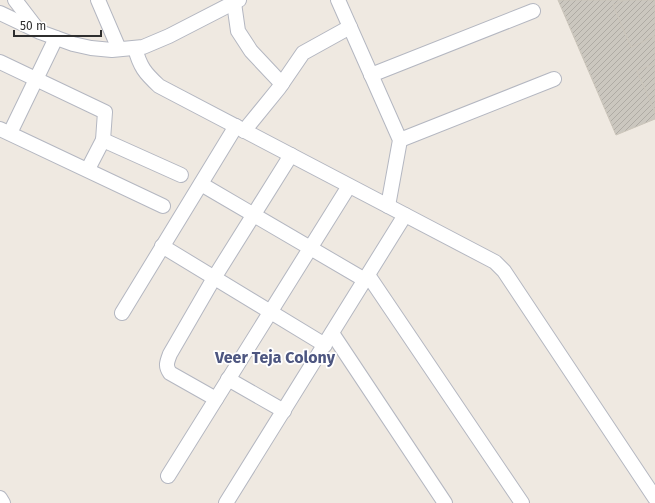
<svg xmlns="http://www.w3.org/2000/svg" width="655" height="503" viewBox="0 0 655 503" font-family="'Fira Sans',sans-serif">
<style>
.building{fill:url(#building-hatch);stroke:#cbc5ba}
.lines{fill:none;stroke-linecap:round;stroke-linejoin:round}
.minor-casing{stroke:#b4b7c1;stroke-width:16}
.minor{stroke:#fff;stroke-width:14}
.labels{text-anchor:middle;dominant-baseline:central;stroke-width:3.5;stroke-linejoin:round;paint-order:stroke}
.district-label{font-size:16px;font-weight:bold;fill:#4d5680;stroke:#fff}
</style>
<defs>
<pattern id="building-hatch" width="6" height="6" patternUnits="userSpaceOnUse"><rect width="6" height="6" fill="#cbc7bf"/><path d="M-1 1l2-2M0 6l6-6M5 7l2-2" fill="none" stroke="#afaba4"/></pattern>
</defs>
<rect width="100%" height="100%" fill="#efe9e1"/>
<g class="building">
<path d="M558,0h97v119l-39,16z"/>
<path d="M625,0h30v36l-24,11 -18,-42z"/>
<path d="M655,63v49l-18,-41z"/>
</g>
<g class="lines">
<defs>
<g id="minor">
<path d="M15,0l23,30"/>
<path d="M98,0l21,49"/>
<path d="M338,0l62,140 -12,66"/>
<path d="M234,3l4,28 13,20 31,33"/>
<path d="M0,13l40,19 33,12 18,4 21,2 31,-3 26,-11 70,-36"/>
<path d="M135,48c5,19 10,25 24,38l336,176 9,9 151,227"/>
<path d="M0,62l105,50 -2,28"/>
<path d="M371,75l162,-64"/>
<path d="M0,129l163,77"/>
<path d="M244,131l35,-43 24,-35 47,-26"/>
<path d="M10,133l46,-95"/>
<path d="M400,140l154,-61"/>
<path d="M88,169l15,-29 78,35"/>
<path d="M201,184l164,96"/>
<path d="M162,246l163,99"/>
<path d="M368,275l154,228"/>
<path d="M122,313l114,-187"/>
<path d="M332,333l113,170"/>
<path d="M228,379l56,32"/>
<path d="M216,399l-46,-26c-5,-7 -3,-11 0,-19l44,-76 77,-123"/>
<path d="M168,476l181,-290"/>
<path d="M0,498l3,5"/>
<path d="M226,503l179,-288"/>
</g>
</defs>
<use href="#minor" class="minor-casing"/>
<use href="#minor" class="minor"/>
</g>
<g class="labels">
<g class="district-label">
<text x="275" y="357">Veer Teja Colony</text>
</g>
</g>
<path d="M14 30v6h87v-6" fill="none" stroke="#2e2e2e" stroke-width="2"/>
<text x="20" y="30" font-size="12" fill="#2e2e2e" stroke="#ffffff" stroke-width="3" paint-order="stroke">50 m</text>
</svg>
